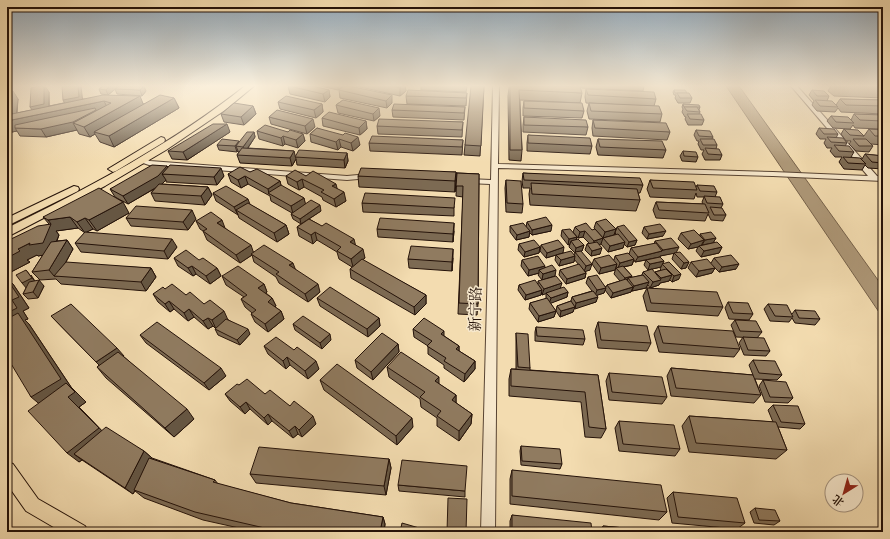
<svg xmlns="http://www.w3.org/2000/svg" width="890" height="539" viewBox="0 0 890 539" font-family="'Sorts Mill Goudy','Noto Serif SC',serif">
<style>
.water{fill:#ad9777;stroke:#76624b}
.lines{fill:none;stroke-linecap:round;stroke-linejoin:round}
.minor-casing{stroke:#584433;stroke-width:2}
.major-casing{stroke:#241209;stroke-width:2}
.minor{fill:#f7e8cc;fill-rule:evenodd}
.major{fill:#f3dcb0;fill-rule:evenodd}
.wall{fill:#7c6a53;stroke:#241209;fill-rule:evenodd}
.shaded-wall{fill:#655643;stroke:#241209}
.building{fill:#907b60;stroke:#241209}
.labels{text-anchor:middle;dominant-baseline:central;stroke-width:3;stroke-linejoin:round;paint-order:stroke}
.street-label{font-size:15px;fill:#241209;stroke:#f7e8cc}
</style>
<rect width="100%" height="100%" fill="#f3dcb0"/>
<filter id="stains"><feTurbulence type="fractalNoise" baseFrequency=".005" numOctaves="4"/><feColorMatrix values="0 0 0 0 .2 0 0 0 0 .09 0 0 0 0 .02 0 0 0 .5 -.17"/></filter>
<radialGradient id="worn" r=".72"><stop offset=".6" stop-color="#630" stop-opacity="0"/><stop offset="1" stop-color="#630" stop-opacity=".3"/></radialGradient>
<path class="water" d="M726,86h13l144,201v31z"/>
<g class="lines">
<defs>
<g id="minor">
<path d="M493,86h6l-1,78 275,8 95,4 -77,-90h6l80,90 6,1v4l-110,-5 -275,-8 -3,364h-14l9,-348 -22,-1 -4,-2 4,-2 23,1z"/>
<path d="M140,158h3l7,3 197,15 22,-2 4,2 -4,2 -22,2 -198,-15 -9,-3z"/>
</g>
<g id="major">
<path d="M245,86h9l-29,24 -59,40 -61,36 -98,51v-9c83,-41 165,-84 238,-142z"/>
<path d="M161,137l3,1 1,2 -1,2 -48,29 -3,1 -5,-3z"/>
<path d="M74,186l4,1 1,2 -1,2 -71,35v-8z"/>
<path d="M7,462l6,2 25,35 47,27 3,6h-26l-36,-21 -19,-27z"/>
</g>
</defs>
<use href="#minor" class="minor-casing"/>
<use href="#major" class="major-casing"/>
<use href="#minor" class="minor"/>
<use href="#major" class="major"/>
</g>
<g class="wall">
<path d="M103,86l43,5 -4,5 -25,-2 -2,-5 -7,6 -7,-1 -2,-5z"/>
<path d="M288,86l41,4 1,7 -5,5 -35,-8z"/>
<path d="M321,86h22l-5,4z"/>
<path d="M344,86l48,17 -5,5 -47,-10 -1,-8z"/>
<path d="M356,86h49l1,5 -6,5z"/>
<path d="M421,86h46l-1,6 -45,-2z"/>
<path d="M484,86l-4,70 -16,-1 1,-10z"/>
<path d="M581,86h63l-1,5 -61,-3z"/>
<path d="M831,86h52v12l-49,-2 -6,-5z"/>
<path d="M509,87l73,6 -2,10 -60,-3 2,50 -1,11 -12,-1 -1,-64z"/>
<path d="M586,89l70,10 -2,7 8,8 -2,8 -71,-3 -2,-8 2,-8 53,3 -56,-3 -1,-6z"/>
<path d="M674,90l13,3 5,5 -2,5h-12l-3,-5 1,-3h-2l-1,-3z"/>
<path d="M812,90l17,6 -2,5 9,4 4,-6 43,1v14l-42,-2 -3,-4 -3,4 -18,-1 -5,-6 2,-4 -5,-6z"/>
<path d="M49,92v14l34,-7 60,5 31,-6 5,10 -65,39 -14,-5 -5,-8 -5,3 -11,-3 -2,-4 -31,7 -26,-1 -3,-5 -10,2 11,-34 -1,14 15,-3z"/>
<path d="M467,93l-1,13 -59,-2 -1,-8z"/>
<path d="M343,100l37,16 -6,5 -36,-8 -2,-8z"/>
<path d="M524,101l60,10 -2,7 -59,-2v-8z"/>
<path d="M278,102l44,2 1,8 -7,6 -36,-9z"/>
<path d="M683,104l17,3 -1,3 1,2 -1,2 5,6 -2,5h-14l-3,-6 1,-2h-1l-3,-5 1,-3 -1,-2z"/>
<path d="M253,106l3,8 -12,11 -20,-3 -3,-8z"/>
<path d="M465,107l-1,13 -71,-3 -1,-7z"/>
<path d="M854,114l29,1v14l-28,-1 -2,-3 -3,4 -17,-1 -6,-7 4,-5 20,4z"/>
<path d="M269,117l46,10 -8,7 -36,-10z"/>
<path d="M524,117l64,10 -2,8 -63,-3v-7z"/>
<path d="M322,118l44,3 1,8 -7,6 -37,-9z"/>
<path d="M593,120l77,12 -3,8 -74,-4 -1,-8z"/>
<path d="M463,122l-1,15 -84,-3 -1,-8z"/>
<path d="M317,128l43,17 -7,6 -12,-4 -3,3 -27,-8 -1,-8z"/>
<path d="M819,128l19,6 -2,4 11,5 -2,3 9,6 -3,5 11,2 3,-5 18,2v13l-15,-1 -3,-3 -3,5 -18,-1 -5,-7 3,-5h-7l-5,-6 2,-3h-5l-3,-5 2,-4h-6l-4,-5z"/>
<path d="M844,129l20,7 5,-7 14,1v15l-12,-1 2,2 -4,6 -13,-1 -7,-7 2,-3h-5l-5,-7z"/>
<path d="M696,130l17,7 -1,2 5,6 -1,4 6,6 -2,5h-15l-3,-6 2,-4h-3l-3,-6 1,-3h-2l-3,-6z"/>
<path d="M257,131l31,1 15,2 2,7 -7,7 -13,-4 -2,2 -24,-7z"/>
<path d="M230,132l-43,28 -15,-1 -4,-8z"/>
<path d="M254,132l1,5 -7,11 46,3 1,6 52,-4 1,8 -3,7 -48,-3 -1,-6 -4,7 -52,-3 -3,-8 2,-3h-1v-1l-1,1 -18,-2 -2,-5 23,-3z"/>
<path d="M528,135l64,11 -2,8 -63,-3v-8z"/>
<path d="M598,139l68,11 -3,8 -65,-3 -2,-8z"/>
<path d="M463,140l-1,15 -92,-4 -1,-8z"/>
<path d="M683,151l15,6 -2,5 -14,-1 -2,-5z"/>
<path d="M167,166l1,1 56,9 -7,9 -51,-3v-2l-4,4 46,3 4,8 -7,10 -50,-4 -4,-8 3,-4 -26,15 -13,-7 -5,-8z"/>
<path d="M250,172l30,9 1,5 23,12 1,6 16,7 -12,8 46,26 10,13 -3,2 64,35v9l-11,11 -64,-37 -1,-9 2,-2 -13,-8 -2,-7 -20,-12 -4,4 -14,-8 -2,-9 4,-3 -8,-5 -2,-5 1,-1 -21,-12 -1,-5 -22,-12 -7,4 -10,-6 -3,-8z"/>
<path d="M456,172l-1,20 -96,-5 -1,-11z"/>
<path d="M457,173l22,1 -1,130 -1,11 -19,-1 5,-117 -7,-1z"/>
<path d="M523,173l120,12 -3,8h-2l2,7 -4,11 -106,-6 -1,-11 1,-6h-7l-1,-7z"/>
<path d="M286,176h20l31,13 9,12 -10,6 -13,-7 -1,-3 -18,-10 -5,3 -11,-6z"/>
<path d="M506,180l17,24 -1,9 -16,-1 -1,-24z"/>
<path d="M650,180l46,7 1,-2 20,7 -2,5 8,7 -2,4 5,7 -3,6 -12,-1 -3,-6 -3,7 -49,-3 -3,-8 3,-8 47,2 -1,-2 2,-5h-7l-1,-4 -2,6 -44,-2 -3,-8z"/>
<path d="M213,193l36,11 37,21 3,9 -12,8 -38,-24 -1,-3 -22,-14z"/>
<path d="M362,203l92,3v10l-91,-4z"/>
<path d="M129,213l-32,18 -4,-2 -7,3 91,15 -9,12 -87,-7 -6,-9 10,-10 -7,-5 -22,3 3,4 -2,6 10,-1 6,9 -8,15 86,4 5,9 -10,14 -85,-7 -5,-5 -16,1 -8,-8 11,-17 -5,1 -1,-1 -10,5 3,2 -21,11 2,3 -4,2 6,6 16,24 -6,3 5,8 -3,1 4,4 42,63 15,15 -7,5 23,24 42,20 8,7 63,22 3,4 73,19 92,14 2,7 -1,8h-127l-54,-12 -59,-22 -9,-7 -2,3 -51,-34 -3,2 -72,-105v-116l42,-17 -6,-7z"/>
<path d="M126,218l70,1 -8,11 -57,-4z"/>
<path d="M196,221l29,7 28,24 42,17 25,23 -12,10 -29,-19 -3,-6 -22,-15 -2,-7 -12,8 -33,-23 -4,-9 -3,-2z"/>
<path d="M527,222l24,9 -19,4 -3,-3v5l-13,3 -6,-8v-6l16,1z"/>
<path d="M596,222l20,7 -2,6 2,-1 -1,-1 2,-6 20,13 -2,5 -8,2 -3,-3 -1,4 -15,4 -7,-8h-2l1,10 -9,2 -6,-6 2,-6 2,-1 -6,-6 -5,1 -5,-6 2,-5 17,3 11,8 -9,-10z"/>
<path d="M644,227l19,9 -16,3 -5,-6z"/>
<path d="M377,229l77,2 -1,11 -75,-5z"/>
<path d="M562,230l22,15 -2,6h-1l9,19 -5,1 1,2 -1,5 -19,6 -7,-9 1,-5 19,-5 -5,-6v3l-15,4 -4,-6 1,-5 -10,3 -6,-7 1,-6 22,8 11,2 1,-2 -6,-6 1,-3 -2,1 -7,-9z"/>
<path d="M681,233l19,3v-2l16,4 -3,5 9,4 -3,6 -18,4 -5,-6 2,-4 -10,2 -10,-10z"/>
<path d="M655,241l21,12 13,9 -3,6 -5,1 -9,-10 2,-6 -14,3v1l4,4 -2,3 17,15 -7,3 -2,-2 -1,1 -9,2 -1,2 -9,3 73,19 -5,9 -71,-5 -4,-15 4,-8h3l-2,-3 -2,3 -14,3h-1v1l-20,6 -6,-8 -1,3 -7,2 -1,7 -22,6 -1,4 -13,5 -4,-6 1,-5 14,-5 1,-4 20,-6 -6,-8 2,-6 18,10 1,-2 13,-4 -6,-7 2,-6h2l-2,-2 -1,4 -16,4 -7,-10 2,-5 20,1 1,-4 14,-2 2,-6 23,-4zM634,260l1,2 11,-2 -2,5 4,5 13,-3 -1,2 1,1 -6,2v1l-12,-1 -1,3 -11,3 1,-2 -8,-9 8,-2z"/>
<path d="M519,244l21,3 -1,6 -15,4 -6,-7z"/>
<path d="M174,258l43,10 4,8 -11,8 -14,-10 -3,2 -15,-10z"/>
<path d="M453,258l-1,13 -43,-3 -1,-9z"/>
<path d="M714,258l22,11 -17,3 -4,-4 -3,5 -16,4 -8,-9 3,-6 20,1z"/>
<path d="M522,260l23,8 10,8 -13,4 -4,-5 1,-2 -11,3 -7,-10z"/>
<path d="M31,275l4,6 9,5 -6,12 -10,1 -5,-5 3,-6z"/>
<path d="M222,276l42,8 3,8 -1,1 6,5 4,8 -1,1 6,4 3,8 -16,13 -13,-10 -4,-8 1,-1 -7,-6 -4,-8 3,-2 -18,-12z"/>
<path d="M538,281l23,7 7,4 -1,5 -17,6 6,8 -2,6 -16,5 -9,-13 1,-6 16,-4v-6l-4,2 -1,-2v2l-16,5 -7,-10 1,-5 19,-1z"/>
<path d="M165,289l21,6 18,9 46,30 -10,11 -22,-10 -3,-6h1l-3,-3 -5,3 -14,-12 -6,4 -14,-12 -4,3 -12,-10 -5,-8z"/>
<path d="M317,298l62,20 1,8 -12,11 -48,-31z"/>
<path d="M728,302l25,12 -4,6 -20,-1 -4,-11z"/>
<path d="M768,304l24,10 3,-4 25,9 -5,6 -20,-2 -3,-5 -3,4 -19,-1 -6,-12z"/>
<path d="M51,316l73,40h-1l71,63 -20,18 -68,-59 -9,-11 2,-2z"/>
<path d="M735,320l27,12 -5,6 -21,-1 -5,-12z"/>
<path d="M598,322l53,21 -4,8 -49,-3 -3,-17z"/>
<path d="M293,324l38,16 -9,9 -27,-19z"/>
<path d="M658,326l82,23 -6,8 -75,-5 -5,-18z"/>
<path d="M536,327l49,12 -2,6 -48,-4v-9z"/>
<path d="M413,329l31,7 15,10v5l16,10v8l-11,13 -20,-14v-3l-16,-11v-8l-14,-9z"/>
<path d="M516,333l14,35v2l68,5 8,54 -5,9 -16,-1 -4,-35 -72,-6v-17l2,-10h5z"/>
<path d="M140,335l86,41 -17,14 -63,-47z"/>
<path d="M743,337l27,14 -4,5 -22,-1 -5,-12z"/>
<path d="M398,344l1,8 -26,28 -16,-12 -2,-8z"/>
<path d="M264,346l55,23 -11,10 -18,-14 -4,4 -18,-15z"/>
<path d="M753,360l29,15 -5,5 -22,-1 6,16 -7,8 -83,-7 -4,-20 4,-8 82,7 -4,-10z"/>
<path d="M387,367l52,17 17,11v8l16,11 -1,10 -12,17 -22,-15v-8l-16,-11 -1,-8 -31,-22z"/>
<path d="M609,373l58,24 -5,7 -53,-4 -3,-19z"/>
<path d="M320,380l93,47 -16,18 -73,-55z"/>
<path d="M763,380l30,18 -5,5 -23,-1 -6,-16z"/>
<path d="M239,385l26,9 25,12 26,18 -14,13 -4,-3 -5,4 -21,-17 -4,4 -18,-16 -5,5 -15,-13 -5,-7z"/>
<path d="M773,405l32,19 -5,5 -22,-2 9,23 -11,9 -87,-7 -7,-26 7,-10 84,6 -5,-12z"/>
<path d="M619,421l61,28 -5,7 -56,-5 -4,-23z"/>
<path d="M521,446l41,18 -2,5 -39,-4 -1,-14z"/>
<path d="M389,459l2,9 -5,27 -130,-12 -6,-9z"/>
<path d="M512,470l155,42 -8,8 -149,-16v-25z"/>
<path d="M398,485l67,6v6l-66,-6z"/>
<path d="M673,492l72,31 -8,6 -65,-6 -5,-25z"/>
<path d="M755,508l25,13 -6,4 -20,-2 -4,-11z"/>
<path d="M512,515l80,17h-82v-11z"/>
<path d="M603,526l66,6h-70z"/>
</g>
<g class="shaded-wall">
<path d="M44,86h1l4,6v19l-14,3 -5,-7z"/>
<path d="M78,86h3l2,18 -16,4 -4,-8z"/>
<path d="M110,86h9l-11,9 -2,-5z"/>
<path d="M144,86l2,5 -4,5 -2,-6z"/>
<path d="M338,86h5l-5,4z"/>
<path d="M402,86h3l1,5 -6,5v-8z"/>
<path d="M329,90l1,7 -5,5 -2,-8z"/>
<path d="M13,91l5,8 -2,19 -9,2v-9z"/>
<path d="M392,95v8l-5,5 -1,-7z"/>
<path d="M140,96l4,10 -50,26 1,2 -5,3 -6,-10z"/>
<path d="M174,98l5,10 -65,39 -5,-11z"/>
<path d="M104,101l5,10 -36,12 4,7 -31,7 -5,-8 -26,-1 2,3 -10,2v-12z"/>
<path d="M322,104l1,8 -7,6 -2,-8z"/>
<path d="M253,106l3,8 -12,11 -3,-8z"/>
<path d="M379,108l1,8 -6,5 -1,-7z"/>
<path d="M313,119l2,8 -8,7 -2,-8z"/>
<path d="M366,121l1,8 -7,6 -1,-7z"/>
<path d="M227,124l3,8 -43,28 -4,-8z"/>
<path d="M254,132l1,5 -10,15 -2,-5z"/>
<path d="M303,134l2,7 -7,7 -2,-8z"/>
<path d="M283,136l2,8 -2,2 -2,-8z"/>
<path d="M358,137l2,8 -7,6 -2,-8z"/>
<path d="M339,139l2,8 -3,3 -2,-8z"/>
<path d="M239,141l2,5h-5l2,5 -1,1 -2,-6z"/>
<path d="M294,151l2,8 -4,7 -2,-8z"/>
<path d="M347,153l1,8 -3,7 -1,-8z"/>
<path d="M167,166l4,8h-9l4,6 -4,4 -34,20 -5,-8z"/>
<path d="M221,168l3,8 -7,9 -3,-8z"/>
<path d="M456,172v11l-1,9v-11z"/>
<path d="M245,176l3,8 -7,4 -3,-8z"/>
<path d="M302,179l2,8 -5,3 -2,-8z"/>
<path d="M280,181l2,8 -13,5 -1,-5z"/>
<path d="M336,184l2,8 -6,-6z"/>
<path d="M208,187l4,8 -7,10 -4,-9z"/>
<path d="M344,192l2,9 -10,6 -2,-8z"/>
<path d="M304,198l2,8 -13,8 -2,-8z"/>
<path d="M248,199l3,8 -15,3 2,5 -4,-8z"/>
<path d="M123,202l6,11 -32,18 -8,-11z"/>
<path d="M320,205l1,6 -20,13 -1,-5z"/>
<path d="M192,210l4,9 -8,11 -5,-8z"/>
<path d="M70,217l8,11 -22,3 3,4 -8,19 -13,2 -1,-1 -10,5 3,2 -21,11 2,3 -4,2 6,6 16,24 -6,3 5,8 -3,1 4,4 42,63 15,15 -7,5 30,31 -35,16 8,6 -3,2 -12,-9 -24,-46 -12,-10 -24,-67v-17l5,-13 -5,-21v-21l11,-9 12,-6 21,-19 -3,-4z"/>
<path d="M85,218l8,11 -8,4 -8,-11z"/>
<path d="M222,220l3,8 -8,-5z"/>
<path d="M454,223v8l-1,11v-8z"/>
<path d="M286,225l3,9 -12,8 -3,-9z"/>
<path d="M552,225l-1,6 -19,4v-5z"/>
<path d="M616,229l-2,6 -11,3 2,-6z"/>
<path d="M530,231l-1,6 -13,3 1,-5z"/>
<path d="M585,231l-2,6 -5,1 2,-6z"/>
<path d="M666,231l-3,5 -16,3 2,-5z"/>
<path d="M315,232l2,8 -4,4 -2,-9z"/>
<path d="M577,237l-2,6 -4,-2 -1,3 -2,1 1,-6z"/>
<path d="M603,238l-2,6 -9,3 2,-6z"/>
<path d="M716,238l-3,5 -11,2 3,-5z"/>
<path d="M172,239l5,8 -9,12 -4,-8z"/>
<path d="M354,239l2,8 -6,-5z"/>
<path d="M67,240l6,9 -15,27h-4l-5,-6z"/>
<path d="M637,240l-2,5 -8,2 2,-5z"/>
<path d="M704,240l-3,6h-2l-1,1 -10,2 3,-5z"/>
<path d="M625,242l-2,6 -15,4 2,-6z"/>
<path d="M251,245l3,9h-3l1,1 -12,8 -4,-8z"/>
<path d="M584,245l-2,6 -7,2 1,-5z"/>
<path d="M540,247l-1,6 -15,4 1,-5z"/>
<path d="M564,247l-1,6 -17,5 1,-5z"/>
<path d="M679,247l-3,6 -16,3v1l-25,5 3,-5 24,-6 1,-1z"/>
<path d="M722,247l-3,6 -18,4 3,-6z"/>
<path d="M602,248l-2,6 -9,2 1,-5z"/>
<path d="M363,249l2,9 -12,9 -2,-8z"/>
<path d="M453,249v9l-1,13v-9z"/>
<path d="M575,256l-1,6 -15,4 2,-6z"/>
<path d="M634,259l-2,6 -14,3 2,-5z"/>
<path d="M664,261l-3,6 -13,3 2,-6z"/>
<path d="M689,262l-3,6 -5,1 3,-6z"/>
<path d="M293,263l3,8 -7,-6z"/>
<path d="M592,264l-2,6 -6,2 2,-6z"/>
<path d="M617,264l-2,6 -16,4 2,-6z"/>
<path d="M739,264l-3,5 -17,3 3,-5z"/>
<path d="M192,266l4,8 -3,2 -5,-8z"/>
<path d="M545,266l-1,5 -5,-1v3l-11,3 1,-6z"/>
<path d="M151,268l5,9 -10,14 -5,-9z"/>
<path d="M217,268l4,8 -11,8 -4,-8z"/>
<path d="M715,268l-3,5 -16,4 3,-6z"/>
<path d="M26,270l11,14 -10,5 -5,-6z"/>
<path d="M556,270l-1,6 -13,4 1,-6z"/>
<path d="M586,273l-1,5 -19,6 1,-5z"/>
<path d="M681,274l-2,5 -7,3 2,-6z"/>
<path d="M672,275l-3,6 -9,2 -1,2 -9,3 3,-6 7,-2 1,-2z"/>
<path d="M632,276l-2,4 -2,-2 -1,4 -4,1 2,-5z"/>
<path d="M39,280l5,6 -6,12 -5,-6z"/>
<path d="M649,282l-3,6 -14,3 2,-5z"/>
<path d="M562,283l-2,6 -18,6 2,-6z"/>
<path d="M264,284l3,8 -5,4 -4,-8z"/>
<path d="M318,284l2,8 -12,10 -3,-8z"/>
<path d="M633,287l-2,5 -20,6 2,-5z"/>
<path d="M606,288l-2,5 -9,3 2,-6z"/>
<path d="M542,290l-1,5 -16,5 1,-5z"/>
<path d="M568,292l-1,5 -18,7 2,-6z"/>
<path d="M426,295v9l-11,11 -1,-8z"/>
<path d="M598,297l-2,5 -21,7 1,-6z"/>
<path d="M272,298l4,8 -5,4 -3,-8z"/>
<path d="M169,301l5,8 -4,3 -5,-8z"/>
<path d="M575,307l-2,5 -13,5 1,-6z"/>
<path d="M189,309l5,8 -6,4 -4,-8z"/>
<path d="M224,311l4,9 -12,9 -4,-9z"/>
<path d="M281,311l3,8 -16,13 -3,-8z"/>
<path d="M556,311l-2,6 -16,5 1,-6z"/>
<path d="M208,318l5,8 -5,3 -5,-8z"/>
<path d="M379,318l1,8 -12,11 -1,-8z"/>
<path d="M248,329l2,5 -10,11 -3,-5z"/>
<path d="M444,331v8l-3,-5z"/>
<path d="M330,334l1,6 -9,9 -2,-6z"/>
<path d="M398,344l1,8 -26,28 -2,-8z"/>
<path d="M459,346v8l-3,-5z"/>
<path d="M117,348l7,8 -20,14 -8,-8z"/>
<path d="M287,357l3,8 -4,4 -3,-8z"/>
<path d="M316,361l3,8 -11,10 -3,-8z"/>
<path d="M475,361v8l-11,13 1,-8z"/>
<path d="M221,368l5,8 -17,14 -5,-7z"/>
<path d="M439,377v10l-4,-6z"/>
<path d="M456,395v10l-4,-5z"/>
<path d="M246,402l4,7 -5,5 -5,-7z"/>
<path d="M187,409l7,10 -20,18 -9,-9z"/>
<path d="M268,414l4,7 -4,4 -4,-7z"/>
<path d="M472,414l-1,10 -12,17v-10z"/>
<path d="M313,416l3,8 -14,13 -3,-7z"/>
<path d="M412,418l1,9 -16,18 -1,-9z"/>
<path d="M295,426l3,8 -5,4 -4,-7z"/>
<path d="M144,451l8,7 -19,36 -8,-6z"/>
<path d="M389,459l2,9 -5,27 -2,-9z"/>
<path d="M383,517l2,7 -1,8h-4z"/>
</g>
<g class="building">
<path d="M38,86h6v18l-14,3 1,-19z"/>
<path d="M62,86h16l1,11 -16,3z"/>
<path d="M103,86h7l-4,4 -7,-1z"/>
<path d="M119,86h25l-4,4 -25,-1z"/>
<path d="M289,86h24l16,4 -6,4z"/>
<path d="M344,86h5l43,9 -6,6 -47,-11z"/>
<path d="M391,86h11l-2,2z"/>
<path d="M471,86h13l-3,60 -16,-1z"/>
<path d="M510,86h70l2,7 -63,-3 3,60h-12z"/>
<path d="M586,89l68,3 2,7 -68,-4z"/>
<path d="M408,90l59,3 -1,5 -60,-2z"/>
<path d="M674,90h11l2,3h-12z"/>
<path d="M812,90l12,1 5,5h-12z"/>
<path d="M13,91l-2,19 -4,1v-19z"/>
<path d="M677,93h12l3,5h-12z"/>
<path d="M103,95l37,1 -56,31 -11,-4 38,-20 -7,-2 -97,20v-6z"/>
<path d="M160,95l14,3 -65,38 -15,-4z"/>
<path d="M286,96l36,8 -8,6 -36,-8z"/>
<path d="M840,99l43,1v6l-37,-1z"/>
<path d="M343,100l36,8 -6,6 -37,-9z"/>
<path d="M815,100l17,1 6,6 -18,-1z"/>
<path d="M524,101l58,2 2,8 -60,-3z"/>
<path d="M234,103l19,3 -12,11 -20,-3z"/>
<path d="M589,103l70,3 3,8 -71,-3z"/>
<path d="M394,104l71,3 -1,6 -72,-3z"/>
<path d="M683,104l16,1 1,2h-16z"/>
<path d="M684,107h13l3,5 -13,-1z"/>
<path d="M95,108l1,2 -23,12 -32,7 -26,-1v-3z"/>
<path d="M277,110l36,9 -8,7 -36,-9z"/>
<path d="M329,112l37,9 -7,7 -37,-10z"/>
<path d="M687,114h14l3,6 -14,-1z"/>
<path d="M854,114l29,1v6l-23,-1z"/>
<path d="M831,116l17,1 6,6 -18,-1z"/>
<path d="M524,117l62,3 2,7 -64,-2z"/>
<path d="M379,119l84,3 -1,8 -85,-4z"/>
<path d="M593,120l73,3 4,9 -75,-4z"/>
<path d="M213,124h14l-44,28 -15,-1z"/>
<path d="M265,125l23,7 2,-2 13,4 -7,6 -13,-4 -2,2 -24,-7z"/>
<path d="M317,128l26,7 2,-2 13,4 -7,6 -12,-4 -3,3 -26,-8z"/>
<path d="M819,128l15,1 4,5h-14z"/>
<path d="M844,129l14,1 6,6 -14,-1z"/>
<path d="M869,129l14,1v6h-8z"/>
<path d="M696,130l14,1 3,6 -14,-1z"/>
<path d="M247,132h7l-11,15 -7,-1z"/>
<path d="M528,135l62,3 2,8 -64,-3z"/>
<path d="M372,136l91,4 -1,7 -93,-4z"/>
<path d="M827,137l16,1 4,5 -16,-1z"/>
<path d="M222,139l17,2 -4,5 -18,-1z"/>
<path d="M598,139l64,2 4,9 -66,-3z"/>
<path d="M700,139h14l3,6h-14z"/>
<path d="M853,139h13l7,7h-14z"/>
<path d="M834,145l15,1 5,6 -15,-1z"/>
<path d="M242,148l52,3 -4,7 -53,-3z"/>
<path d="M705,148l14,1 3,6 -14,-1z"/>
<path d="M299,150l48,3 -3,7 -49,-3z"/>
<path d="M683,151l13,1 2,5 -14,-1z"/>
<path d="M865,154l18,2v7l-11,-1z"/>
<path d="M843,157l17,1 6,6 -18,-1z"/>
<path d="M152,165l15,1 -9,10 -35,20 -13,-7z"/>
<path d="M170,165l51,3 -7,9 -52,-3z"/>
<path d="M240,167l10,5 7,-3 23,12 -12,8 -23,-13 -7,4 -10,-6z"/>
<path d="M361,168l95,4 -1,9 -97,-5z"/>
<path d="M295,170l11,6 7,-5 23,13 -4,2 12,6 -10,7 -13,-7 3,-2 -22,-11 -5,3 -11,-6z"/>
<path d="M457,173l22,1 -1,130 -19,-1 4,-117h-7z"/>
<path d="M523,173l117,5 3,7 -119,-5z"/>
<path d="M506,180l15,1 2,23 -16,-1z"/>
<path d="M650,180l44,2 3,8 -44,-2z"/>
<path d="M531,183l106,6 3,11 -108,-6z"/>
<path d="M159,184l49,3 -7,9 -50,-3z"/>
<path d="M281,185l23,13 -13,8 -23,-13z"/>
<path d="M697,185l17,1 3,6 -17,-1z"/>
<path d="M226,186l22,13 -14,8 -21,-14z"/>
<path d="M99,188l24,14 -34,18 -4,-2 -8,4 -7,-5 -22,3 -5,-3z"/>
<path d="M365,193l90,5 -1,10 -92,-5z"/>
<path d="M704,196l16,1 3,7 -16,-1z"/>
<path d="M311,200l9,5 -20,14 -9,-5z"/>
<path d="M656,202l49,2 4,9 -50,-3z"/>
<path d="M248,203l38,22 -12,8 -38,-23z"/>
<path d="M136,206l56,4 -9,12 -57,-4z"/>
<path d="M710,207l12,1 4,7h-12z"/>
<path d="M211,212l11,8 -5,3 34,22 -15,10 -33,-24 4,-2 -11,-8z"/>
<path d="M546,217l6,8 -20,5 -5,-8z"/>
<path d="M380,218l74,5 -1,11 -76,-5z"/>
<path d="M309,219l13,7 4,-3 28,16 -4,3 13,7 -12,10 -14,-8 4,-4 -26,-15 -4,3 -14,-8z"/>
<path d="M606,219l10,10 -11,3 -9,-10z"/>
<path d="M523,223l7,8 -13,4 -7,-9z"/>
<path d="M586,223l6,7 3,-1 8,9 -9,3 -9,-10 -5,1 -5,-5z"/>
<path d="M51,224l-8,19 -14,2 1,-2 -12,6 2,2 -13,7v-17l31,-15z"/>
<path d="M660,224l6,7 -17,3 -5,-7z"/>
<path d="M624,225l13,15 -8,2 -12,-15z"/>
<path d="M570,229l7,8 -8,2 -7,-9z"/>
<path d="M694,230l10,10 -13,4 -10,-11z"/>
<path d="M85,232l87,7 -8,12 -89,-8z"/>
<path d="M711,232l5,6 -11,2 -5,-6z"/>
<path d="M618,234l7,8 -15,4 -7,-8z"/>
<path d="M671,238l8,9 -16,3 -8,-9z"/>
<path d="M578,239l6,6 -8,3 -5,-7z"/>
<path d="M67,240l-18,30 -17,2 19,-30z"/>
<path d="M534,240l6,7 -15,5 -6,-8z"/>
<path d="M558,240l6,7 -17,6 -6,-8z"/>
<path d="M597,242l5,6 -10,3 -5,-7z"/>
<path d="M717,242l5,5 -18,4 -5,-5z"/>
<path d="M656,243l6,8 -24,6 -7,-9z"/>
<path d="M264,245l29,18 -4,2 29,19 -13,10 -29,-20 3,-2 -28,-18z"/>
<path d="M411,246l42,3 -1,13 -44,-3z"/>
<path d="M186,250l13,10 4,-2 14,10 -11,8 -14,-10 -4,2 -14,-10z"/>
<path d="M571,251l4,5 -14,4 -5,-5z"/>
<path d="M581,251l11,13 -6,2 -11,-14z"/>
<path d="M680,252l9,10 -5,1 -10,-10z"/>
<path d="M628,253l6,6 -14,4 -5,-7z"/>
<path d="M609,255l8,9 -16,4 -7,-9z"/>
<path d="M731,255l8,9 -17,3 -8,-9z"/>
<path d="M538,256l7,10 -16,4 -7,-10z"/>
<path d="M660,257l4,4 -14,3 -4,-4z"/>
<path d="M362,259l64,36 -12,12 -64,-38z"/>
<path d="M707,259l8,9 -16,3 -8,-9z"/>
<path d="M66,262l85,6 -10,14 -87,-6z"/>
<path d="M669,262l12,12 -7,2 -12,-12z"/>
<path d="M579,264l7,9 -19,6 -7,-9z"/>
<path d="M552,265l4,5 -13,4 -4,-4z"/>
<path d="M238,266l26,18 -6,4 14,10 -4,4 13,9 -16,13 -14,-10 5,-4 -15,-11 6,-4 -25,-19z"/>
<path d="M623,266l9,10 -7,2 -9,-10z"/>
<path d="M652,269l9,11 -8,2 -10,-10z"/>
<path d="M666,269l6,6 -11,3 -6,-6z"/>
<path d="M26,270l6,8 -10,5 -6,-8z"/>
<path d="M597,275l9,13 -9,2 -9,-13z"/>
<path d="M643,275l6,7 -15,4 -6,-8z"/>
<path d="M556,276l6,7 -18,6 -6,-8z"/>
<path d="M7,279l12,18 -7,3 5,8 -10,5z"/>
<path d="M626,279l7,8 -20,6 -6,-8z"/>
<path d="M39,280l-6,12 -10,2 6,-12z"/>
<path d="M535,280l7,10 -16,5 -7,-10z"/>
<path d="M172,284l14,11 4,-3 14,12 6,-4 14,11 -12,9 -4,-2 -5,3 -14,-12 -5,4 -15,-12 -4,3 -12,-10 10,-7 2,2z"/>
<path d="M330,287l49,31 -12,11 -50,-31z"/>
<path d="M564,287l4,5 -17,6 -5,-5z"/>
<path d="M647,288l70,4 6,15 -72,-4z"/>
<path d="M593,291l5,6 -22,6 -4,-6z"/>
<path d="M547,298l9,13 -17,5 -9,-13z"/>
<path d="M571,301l4,6 -14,4 -4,-5z"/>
<path d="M728,302l20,1 5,11 -20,-1z"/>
<path d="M71,304l46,44 -21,14 -45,-46z"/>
<path d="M768,304l19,1 6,12 -18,-1z"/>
<path d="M795,310l20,1 5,8 -21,-1z"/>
<path d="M18,313l43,66 -30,18 -24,-40v-38z"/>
<path d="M303,316l27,18 -10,9 -27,-19z"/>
<path d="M424,318l20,13 -3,3 18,12 -3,3 19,12 -10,13 -21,-13 2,-3 -19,-12 5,-5 -19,-12z"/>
<path d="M226,319l22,10 -11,11 -22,-11z"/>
<path d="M735,320l21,1 6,11 -22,-1z"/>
<path d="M157,322l64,46 -17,15 -64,-48z"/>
<path d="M598,322l49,4 4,17 -50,-3z"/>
<path d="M658,326l75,5 7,18 -77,-6z"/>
<path d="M536,327l47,3 2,9 -48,-3z"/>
<path d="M382,333l16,11 -27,28 -16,-12z"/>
<path d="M516,333l12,1 2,34 -12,-1z"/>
<path d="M276,337l18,13 3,-3 19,14 -11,10 -18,-14 -4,4 -19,-15z"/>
<path d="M743,337l21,1 6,13 -22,-1z"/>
<path d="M118,352l69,57 -22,19 -68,-61z"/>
<path d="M401,352l38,25 -4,4 21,14 -4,5 20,14 -13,17 -22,-15 4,-5 -21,-14 5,-5 -38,-25z"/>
<path d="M753,360l22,1 7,14 -23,-2z"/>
<path d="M337,364l75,54 -16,18 -76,-56z"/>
<path d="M671,368l82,7 8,20 -85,-7z"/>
<path d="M511,369l87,6 8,54 -17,-2 -4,-35 -74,-6z"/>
<path d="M609,373l53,4 5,20 -55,-5z"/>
<path d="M247,379l18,15 5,-4 20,16 4,-5 19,15 -14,14 -4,-4 -6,5 -21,-17 -4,4 -18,-16 -6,5 -15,-13 12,-10 2,1z"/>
<path d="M763,380l23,2 7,16 -23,-1z"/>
<path d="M66,383l9,9 -7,5 31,31 -32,25 -39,-42z"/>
<path d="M773,405l25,1 7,18 -24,-2z"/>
<path d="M689,416l87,6 11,28 -91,-7z"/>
<path d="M619,421l55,4 6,24 -57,-5z"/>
<path d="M106,427l38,24 -19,37 -51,-34z"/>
<path d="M521,446l39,3 2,15 -40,-3z"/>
<path d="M259,447l130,12 -5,27 -134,-12z"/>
<path d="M149,458l66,22 -2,2 78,21 92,14 -3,15h-98l-87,-20 -61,-22z"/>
<path d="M402,460l65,6 -2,25 -67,-6z"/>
<path d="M512,470l149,15 6,27 -155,-16z"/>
<path d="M673,492l64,6 8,25 -67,-6z"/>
<path d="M448,498l19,1 -1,33h-19z"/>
<path d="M755,508l20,2 5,11 -21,-1z"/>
<path d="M512,515l79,8 1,9h-80z"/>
<path d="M402,523l31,9h-33z"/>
<path d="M603,526l66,6h-65z"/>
</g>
<linearGradient id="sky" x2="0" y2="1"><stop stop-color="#90a8bb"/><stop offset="0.53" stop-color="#faefdb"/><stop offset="1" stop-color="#faefdb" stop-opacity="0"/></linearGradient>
<rect width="890" height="162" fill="url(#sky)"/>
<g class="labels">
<g class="street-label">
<text transform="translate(477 309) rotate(-89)">新宁路</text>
</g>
</g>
<rect width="890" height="539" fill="none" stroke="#f3dcb0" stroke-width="24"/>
<rect x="8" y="8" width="874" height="523" fill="none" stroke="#241209" stroke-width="2"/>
<rect x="12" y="12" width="866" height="515" fill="none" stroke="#241209"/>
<g transform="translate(844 493) rotate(217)"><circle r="19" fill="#f7e8cc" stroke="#a3927e"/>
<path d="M0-3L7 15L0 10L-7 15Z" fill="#8f2418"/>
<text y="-6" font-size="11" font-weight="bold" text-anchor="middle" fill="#241209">北</text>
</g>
<rect width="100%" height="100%" filter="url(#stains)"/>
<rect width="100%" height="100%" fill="url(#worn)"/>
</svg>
